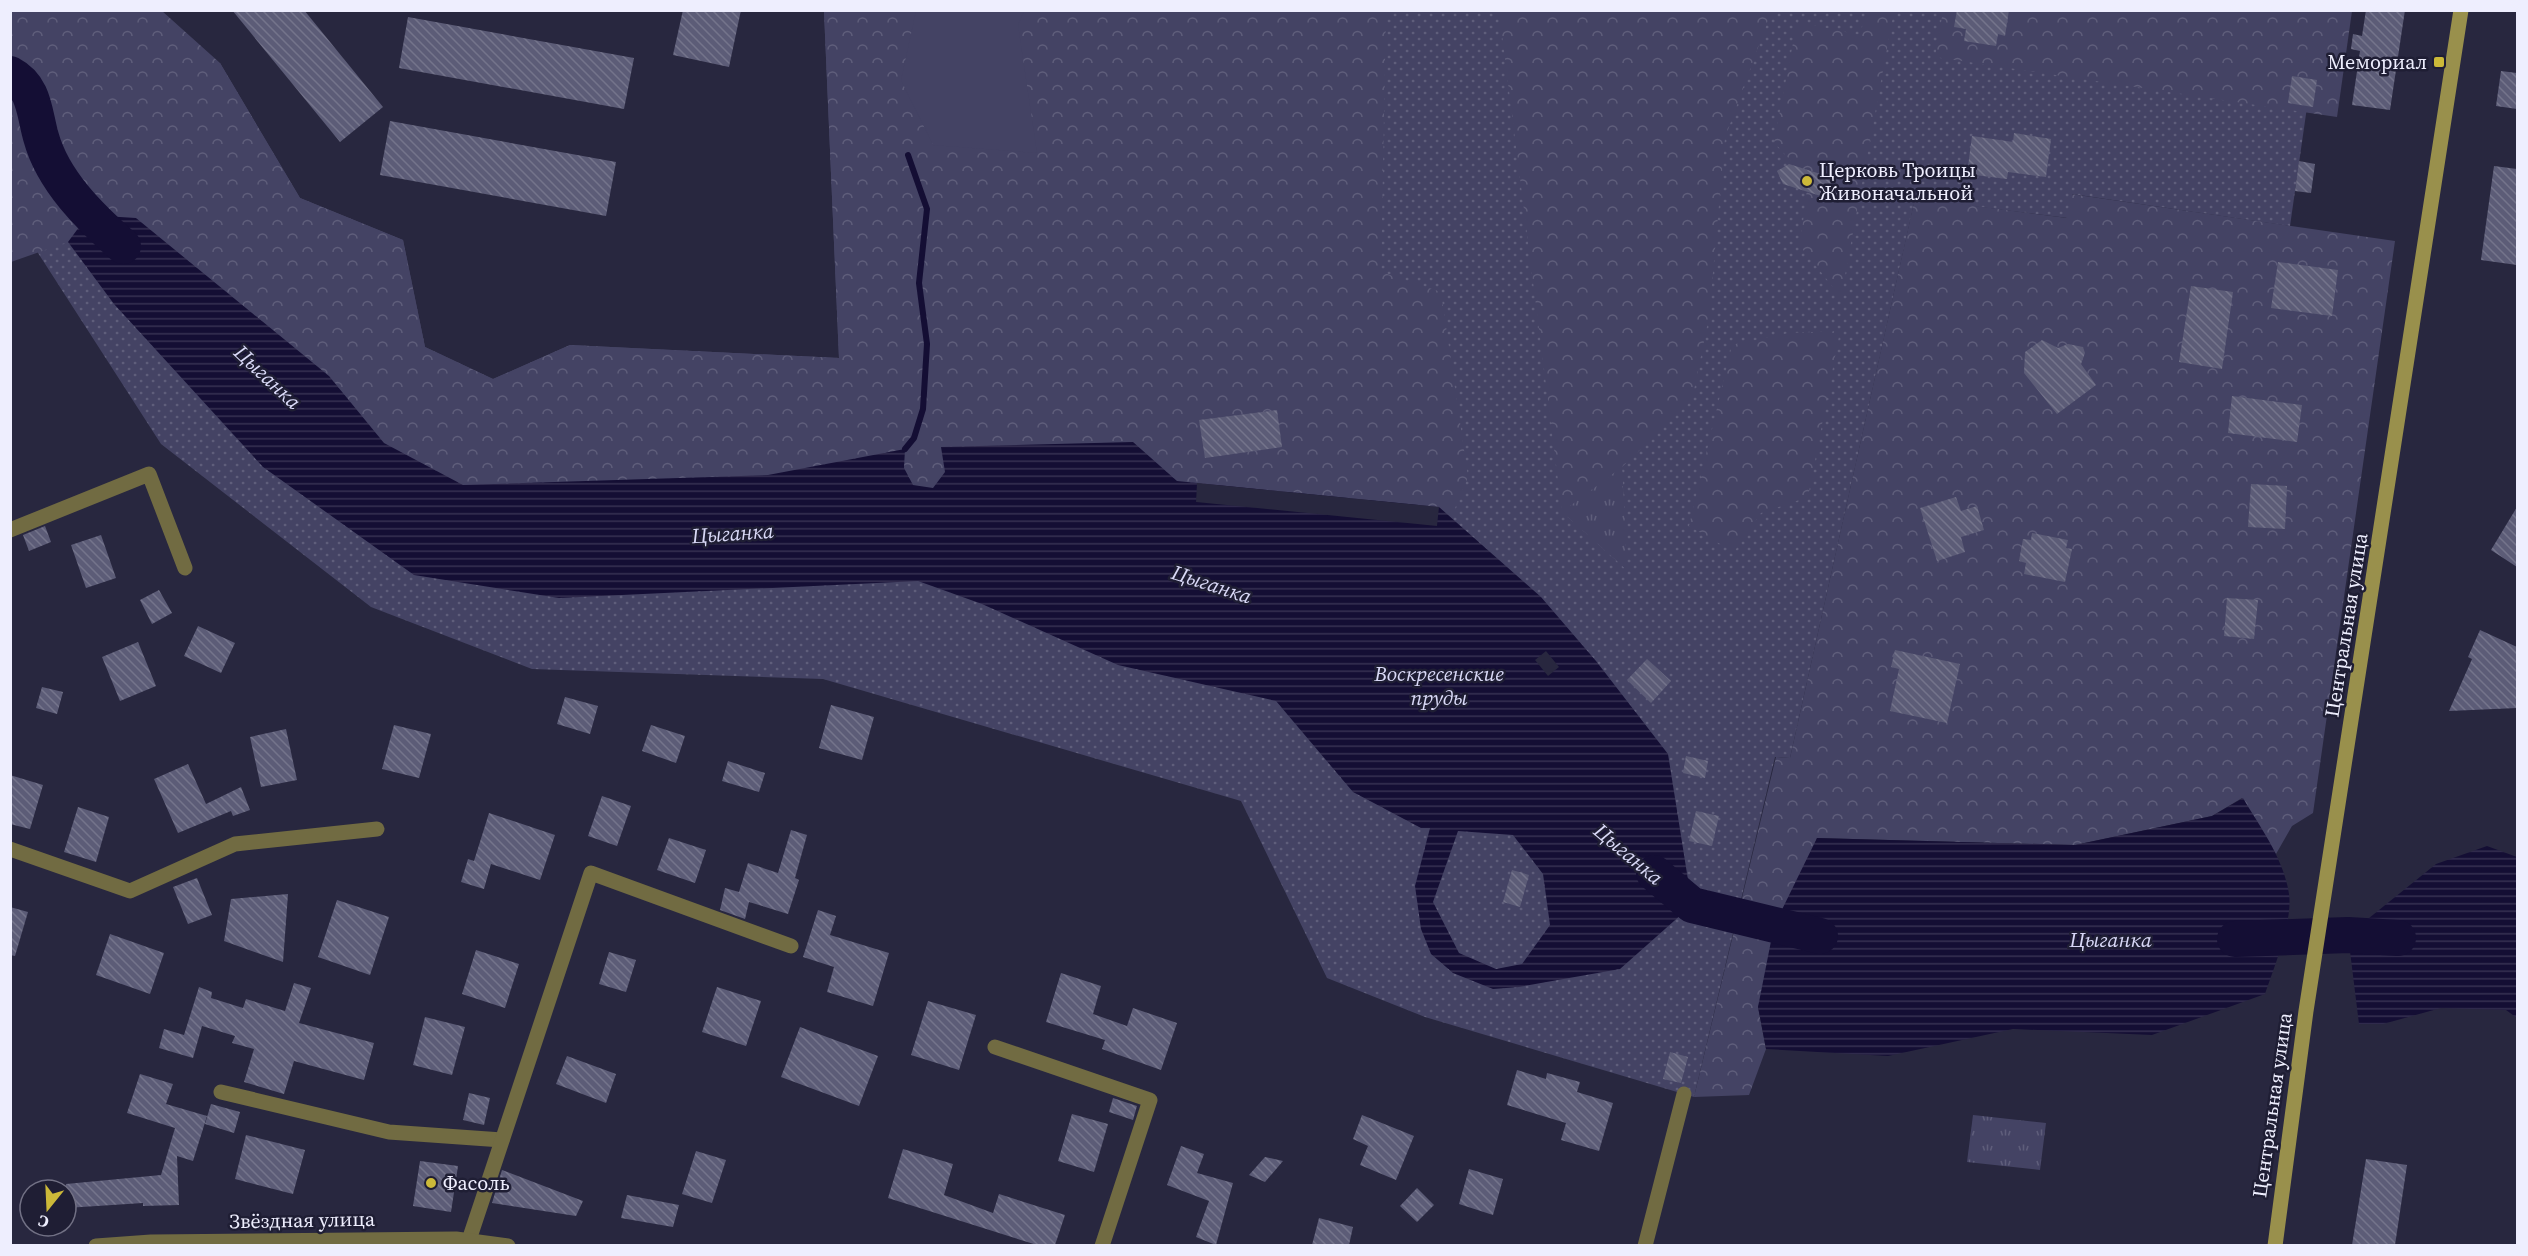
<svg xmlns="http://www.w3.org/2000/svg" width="2528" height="1256" viewBox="0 0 2528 1256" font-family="'Source Serif 4',serif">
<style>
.grass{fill:url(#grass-dots)}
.forest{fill:url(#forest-crowns)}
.park{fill:url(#park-tufts)}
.pitch{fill:#444364}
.water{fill:url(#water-rules);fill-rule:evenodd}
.pier{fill:#28273f}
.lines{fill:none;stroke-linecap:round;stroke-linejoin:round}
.stream{stroke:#140e34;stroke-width:6}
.river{stroke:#140e34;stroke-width:36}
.building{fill:url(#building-back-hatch)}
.minor{stroke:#716b42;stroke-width:15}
.tertiary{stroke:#716b42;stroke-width:15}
.secondary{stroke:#99904c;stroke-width:15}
.poi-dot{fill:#ccb939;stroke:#1f1e34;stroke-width:2}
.labels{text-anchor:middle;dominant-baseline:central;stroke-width:5;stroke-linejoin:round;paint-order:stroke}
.poi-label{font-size:20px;fill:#eeeefe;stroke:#1f1e34;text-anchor:start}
.street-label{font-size:20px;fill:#eeeefe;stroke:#1f1e34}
.water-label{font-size:21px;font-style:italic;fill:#d9d9f7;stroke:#1f1e34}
</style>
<defs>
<pattern id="grass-dots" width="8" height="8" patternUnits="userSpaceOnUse" patternTransform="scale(1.5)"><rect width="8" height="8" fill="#444364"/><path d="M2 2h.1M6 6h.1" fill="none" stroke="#5f5e7b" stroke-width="1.8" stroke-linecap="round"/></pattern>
<pattern id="forest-crowns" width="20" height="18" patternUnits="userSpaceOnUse" patternTransform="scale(1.5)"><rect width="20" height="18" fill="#444364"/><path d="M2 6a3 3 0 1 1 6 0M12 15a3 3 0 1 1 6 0" fill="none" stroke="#5f5e7b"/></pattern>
<pattern id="park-tufts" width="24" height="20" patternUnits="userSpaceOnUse" patternTransform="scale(1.5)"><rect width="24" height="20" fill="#444364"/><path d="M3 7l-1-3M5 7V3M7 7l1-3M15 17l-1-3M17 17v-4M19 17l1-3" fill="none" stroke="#5f5e7b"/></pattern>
<pattern id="water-rules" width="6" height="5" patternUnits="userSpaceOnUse" patternTransform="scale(1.5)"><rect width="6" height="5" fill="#140e34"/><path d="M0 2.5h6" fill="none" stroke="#363152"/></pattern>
<pattern id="building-back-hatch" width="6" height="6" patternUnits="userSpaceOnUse" patternTransform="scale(1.5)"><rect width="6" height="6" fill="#5c5c77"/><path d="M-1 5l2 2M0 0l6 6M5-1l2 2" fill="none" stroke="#74748b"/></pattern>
</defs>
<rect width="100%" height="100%" fill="#28273f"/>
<path class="grass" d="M2033,10l274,97 -17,119 -218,-32 -4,24 -153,-19 -125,559 -15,-1 -81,340 -269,-80 -98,-39 -86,-177 -418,-122 -291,-10 -161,-62 -210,-163 -150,-233v-7l209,-141 80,135 103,42 22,107 68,32 77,-34 269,13 -15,-347z"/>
<g class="forest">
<path d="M1763,10l8,2 -46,126 -16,179 -17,83 -70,67 5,103 -65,-58 -63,-501z"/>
<path d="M10,11h152l58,52 80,135 103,42 22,107 68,32 77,-34 269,13 -15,-347h562l-5,261 60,20 27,185 -17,41 -12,-11 -262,-26 -44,-39 -191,5 3,25 -12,16 -20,-3 -9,-18v-18l-136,26 -305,10 -79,-42 -55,-67 -193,-158 -125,44z"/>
<path d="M1866,11h28l-53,286 -41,-51 8,-65 -34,-39 23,-120 63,13z"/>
<path d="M1943,11h409l-15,106 -402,-60z"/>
<path d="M2071,194l324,47 -82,572 -21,13 -16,28 -34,-56 -30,18 -137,29 -258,-7 -59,169 8,42 -17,46 -55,2 82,-340 14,1 125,-560 152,20z"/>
<path d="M1840,331l-32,166 -47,16 -27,39 -45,-26 43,-181 57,-12z"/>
</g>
<g class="park">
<path d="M1622,467l5,103 -65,-58z"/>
<path d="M1973,1115l73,8 -6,47 -73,-8z"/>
</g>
<path class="pitch" d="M916,11h108l-6,14 19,128 -104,-8 -32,-65z"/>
<g class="water">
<path d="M88,215l48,3 193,158 55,67 79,42 305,-10 137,-26 -1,19 9,17 20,3 12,-16 -4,-25 192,-5 44,39 262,26 102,90 55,64 72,93 24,151 -72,64 -101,18 -26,2 -40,-16 -22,-19 -10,-25 -6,-43 15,-58h-9l-68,-36 -77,-91 -158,-36 -136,-61 -64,-23 -359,17 -145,-23 -151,-108 -149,-163 -46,-62zM1458,831l55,4 30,39 7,51 -28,39 -26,5 -37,-16 -26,-51z"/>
<path d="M2243,798c17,29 41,61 46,96 4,27 -15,74 -24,100l-113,41 -139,-6 -125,27 -122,-7 -8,-42 16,-81 43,-88 258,7 137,-29z"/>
<path d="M2487,846l30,11v161l-11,-8 -65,-2 -58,16h-24l-11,-89 88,-71z"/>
</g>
<g class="pier">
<path d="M1197,483l242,24 -2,19 -241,-24z"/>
<path d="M1546,651l13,16 -11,9 -13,-16z"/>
</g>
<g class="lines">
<path class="stream" d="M905,449l9,-11 9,-29 4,-65 -8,-61 8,-74 -19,-54"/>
<g class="river">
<path d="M10,74c25,13 24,39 31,63 12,44 49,80 82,109"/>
<path d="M1654,873l38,32 128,31"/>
<path d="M2235,939l113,-4 50,3"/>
</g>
</g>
<g class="building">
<path d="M232,10h72l79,97 -43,35z"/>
<path d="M683,10h58l-12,57 -56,-12z"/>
<path d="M1957,10h52l-4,26 -7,-2 -2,12 -32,-5 2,-12 -12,-2z"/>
<path d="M2366,10h39l-15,100 -38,-5 8,-54 -9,-2 2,-15 9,2z"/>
<path d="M408,17l226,41 -10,51 -225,-41z"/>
<path d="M2501,71l16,2v36l-21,-3z"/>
<path d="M2292,76l25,4 -4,27 -25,-4z"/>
<path d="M390,121l226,41 -10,54 -226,-41z"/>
<path d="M2014,133l37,6 -5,38 -38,-5 -1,7 -40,-5 5,-38 41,6z"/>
<path d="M2299,161l16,3 -4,29 -16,-2z"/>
<path d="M1789,164l44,14 -6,20 -44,-14 -6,-13z"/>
<path d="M2494,166l23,3v96l-36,-5z"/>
<path d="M2278,262l60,8 -6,46 -61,-8z"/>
<path d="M2191,286l42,6 -11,77 -43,-7z"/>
<path d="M2042,340l16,8 10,-4 15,3 2,6 -4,11 15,21 -39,29 -33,-41 1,-21z"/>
<path d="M2232,396l70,9 -5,37 -69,-9z"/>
<path d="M1277,410l5,37 -77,11 -6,-38z"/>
<path d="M2251,484l36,2 -2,43 -37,-2z"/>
<path d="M1956,497l5,14 16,-5 7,24 -23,7 4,15 -28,9 -17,-53z"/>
<path d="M2517,507v60l-26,-17z"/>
<path d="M45,526l6,16 -22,9 -6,-16z"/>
<path d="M2032,533l36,7 -2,8 6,1 -7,33 -41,-8 2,-11 -7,-2 4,-22 8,1z"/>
<path d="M101,535l15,43 -30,10 -15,-43z"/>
<path d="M159,590l13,23 -20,11 -12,-24z"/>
<path d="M2227,598l31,2 -4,39 -30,-3z"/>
<path d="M198,626l37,17 -14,30 -37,-17z"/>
<path d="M2480,630l37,17v61l-68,3 23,-52 -4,-2z"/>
<path d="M138,642l18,44 -36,15 -18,-44z"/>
<path d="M1895,650l65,14 -13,59 -57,-12 9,-42 -8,-2z"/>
<path d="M1647,659l24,22 -20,22 -24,-23z"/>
<path d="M42,687l21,5 -6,22 -21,-6z"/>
<path d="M565,697l33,9 -8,28 -33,-10z"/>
<path d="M831,705l43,12 -12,43 -43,-12z"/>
<path d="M394,725l37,9 -12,44 -37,-9z"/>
<path d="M651,725l34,11 -9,27 -34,-12z"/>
<path d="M286,729l11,51 -36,7 -11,-50z"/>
<path d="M1686,756l22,5 -3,17 -22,-5z"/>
<path d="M728,761l37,12 -6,19 -37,-11z"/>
<path d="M188,764l18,40 35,-17 9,23 -17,6 -2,-5 -53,22 -24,-54z"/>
<path d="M10,775l33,10 -13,44 -20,-5z"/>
<path d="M602,796l29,10 -14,40 -29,-10z"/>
<path d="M78,807l31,10 -13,45 -32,-10z"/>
<path d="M1696,811l23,5 -7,30 -23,-5z"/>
<path d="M489,813l66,22 -15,45 -49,-16 -7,25 -23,-7 7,-23 6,2z"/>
<path d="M791,830l16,5 -12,43 4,2 -11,34 -39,-12 -4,17 -25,-9 5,-22 14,4 9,-29 30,10z"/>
<path d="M669,838l37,12 -11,33 -38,-13z"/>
<path d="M1512,870l17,5 -9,32 -17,-5z"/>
<path d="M197,878l15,37 -24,9 -15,-37z"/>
<path d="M288,894l-5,68 -59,-21 7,-42z"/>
<path d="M337,900l52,17 -19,58 -52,-18z"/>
<path d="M10,907l18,5 -13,44 -5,-1z"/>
<path d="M818,910l18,6 -6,19 59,18 -16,53 -46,-14 7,-25 -31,-10z"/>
<path d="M110,934l54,19 -14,41 -54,-19z"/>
<path d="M476,950l43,14 -14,44 -43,-14z"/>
<path d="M609,952l27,8 -10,32 -27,-8z"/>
<path d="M1061,973l40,13 -8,28 34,12 6,-18 44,15 -16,47 -59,-21 3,-9 -59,-18z"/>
<path d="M294,983l17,5 -12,35 75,20 -10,37 -70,-19 -10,33 -40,-12 10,-33 -22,-6 3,-7 -33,-10 -9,32 -34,-10 5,-19 20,6 15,-48 13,5 -1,6 32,10 3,-9 39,12z"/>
<path d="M717,987l44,14 -15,45 -44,-14z"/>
<path d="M928,1001l48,14 -17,55 -48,-15z"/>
<path d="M425,1017l40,10 -13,48 -39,-10z"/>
<path d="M800,1027l78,29 -19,50 -78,-29z"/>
<path d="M1670,1052l18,5 -7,26 -18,-4z"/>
<path d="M567,1056l49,18 -10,29 -50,-19z"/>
<path d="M1517,1070l29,9 1,-6 33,9 -3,10 36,11 -14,48 -38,-11 5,-17 -59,-18z"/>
<path d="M140,1074l33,10 -7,20 41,12 -14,45 -16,-5 2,49 -36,1v-3l-77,5v-24l95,-9 14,-47 -48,-15z"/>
<path d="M469,1093l21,5 -6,27 -21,-5z"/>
<path d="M1113,1098l24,8 -4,14 -24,-8z"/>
<path d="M211,1104l29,8 -6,21 -29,-9z"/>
<path d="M1072,1114l36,10 -14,48 -36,-11z"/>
<path d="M1362,1115l52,21 -18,44 -36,-15 8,-19 -15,-7z"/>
<path d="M246,1135l59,15 -12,44 -58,-15z"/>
<path d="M1181,1146l23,8 -7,19 36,10 -17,62 -20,-8 13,-36 -42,-16z"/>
<path d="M903,1149l50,15 -9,31 49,18 6,-19 66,21 -10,30h-18l-149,-47z"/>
<path d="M696,1151l30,9 -14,43 -30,-9z"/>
<path d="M1265,1157l18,4 -18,21 -16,-7z"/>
<path d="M2366,1159l41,6 -12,80h-43z"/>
<path d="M420,1161l38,5 -7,46 -38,-6z"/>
<path d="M1469,1169l34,10 -10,36 -34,-11z"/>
<path d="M502,1170l81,31 -7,15 -84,-13z"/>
<path d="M1417,1188l17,17 -17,17 -17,-16z"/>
<path d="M627,1195l52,10 -6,22 -52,-9z"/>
<path d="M1319,1218l34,9 -4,18h-37z"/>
</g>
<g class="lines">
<g class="minor">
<path d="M10,530l139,-56 36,94"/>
<path d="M10,849l120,42 105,-47 142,-15"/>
<path d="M995,1047l155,53 -48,146"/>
<path d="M221,1092l168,40 113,8"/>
<path d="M469,1240l122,-367 200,73"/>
<path d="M1645,1246l39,-152"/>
</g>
<path class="tertiary" d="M96,1246l55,-4 305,-3 52,7"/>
<path class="secondary" d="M2275,1246l31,-235 155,-1001"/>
</g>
<g class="poi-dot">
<rect x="2433" y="56" width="12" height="12" rx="3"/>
<circle cx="1807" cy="181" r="6"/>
<circle cx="431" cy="1183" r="6"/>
</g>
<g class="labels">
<g class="poi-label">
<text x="2427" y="62" text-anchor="end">Мемориал</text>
<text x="1819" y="170">Церковь Троицы<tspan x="1819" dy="23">Живоначальной</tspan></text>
<text x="443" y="1183">Фасоль</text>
</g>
<g class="street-label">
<text transform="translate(2346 625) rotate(-81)">Центральная улица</text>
<text transform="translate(2272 1105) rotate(-82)">Центральная улица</text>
<text transform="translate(302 1220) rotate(-1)">Звёздная улица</text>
</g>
<g class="water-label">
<text transform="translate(268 377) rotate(43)">Цыганка</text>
<text transform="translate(733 533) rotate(-4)">Цыганка</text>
<text transform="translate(1212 584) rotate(18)">Цыганка</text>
<text x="1439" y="673">Воскресенские<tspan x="1439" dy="24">пруды</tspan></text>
<text transform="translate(1629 854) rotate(40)">Цыганка</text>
<text x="2111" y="939">Цыганка</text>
</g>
</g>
<rect width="2528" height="1256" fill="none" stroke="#eeeefe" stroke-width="24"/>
<g transform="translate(48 1208) rotate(198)"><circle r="28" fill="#1f1e34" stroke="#727185" stroke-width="1.5"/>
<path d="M0-4.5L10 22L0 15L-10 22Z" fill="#ccb939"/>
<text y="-9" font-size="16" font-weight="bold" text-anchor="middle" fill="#eeeefe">С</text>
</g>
</svg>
